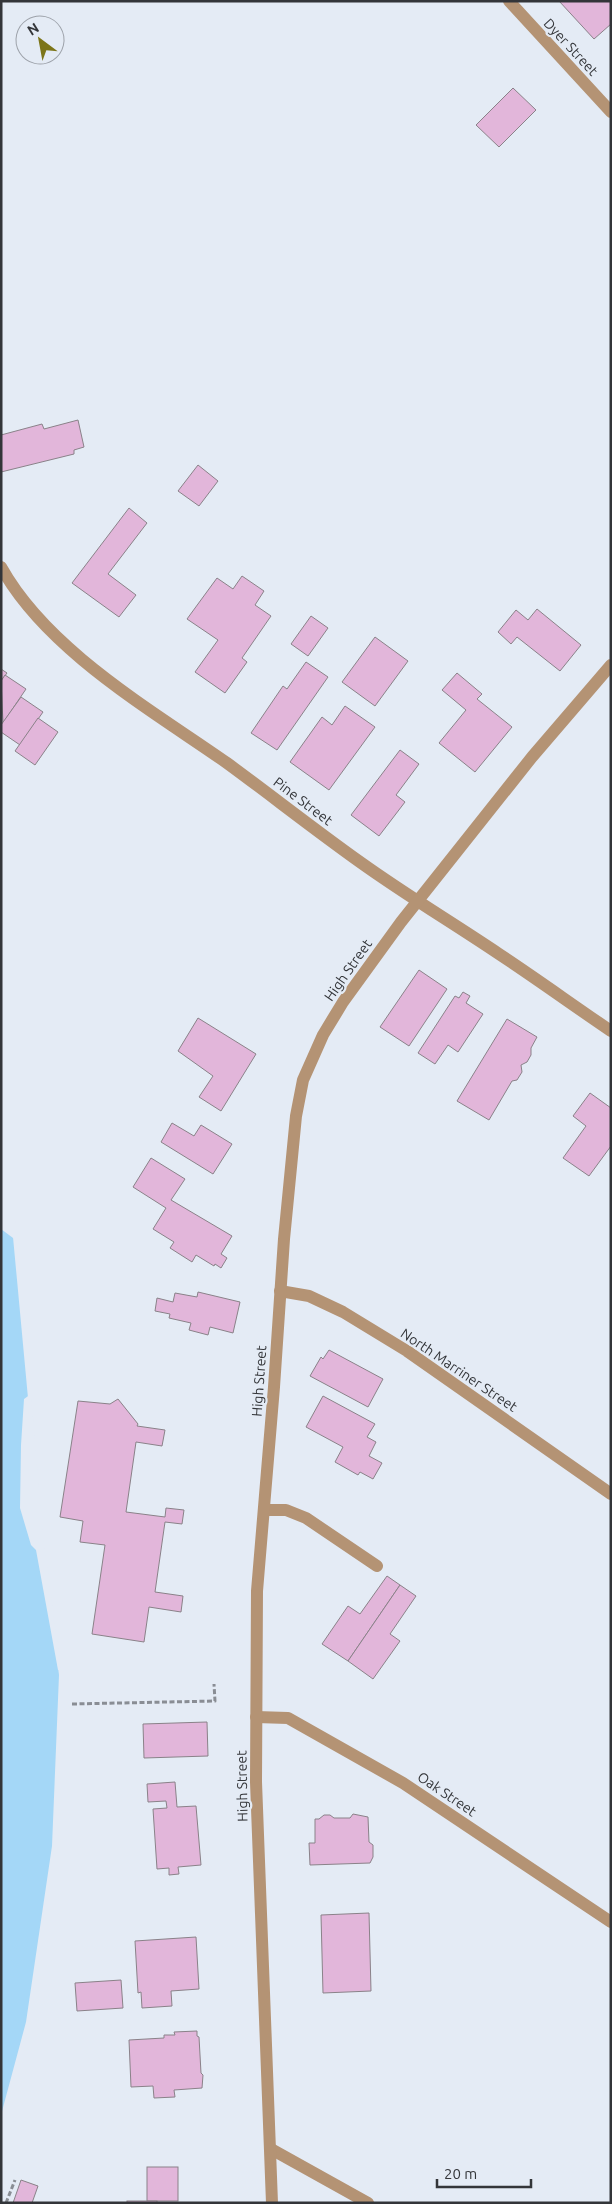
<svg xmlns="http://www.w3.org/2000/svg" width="612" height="2204" viewBox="0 0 612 2204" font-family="Ubuntu,sans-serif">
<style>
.water{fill:#a4d7f7}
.pier{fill:#e4ebf5}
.building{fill:#e2b6da;stroke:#8a8289}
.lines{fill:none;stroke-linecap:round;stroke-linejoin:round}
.path{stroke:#898d94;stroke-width:3;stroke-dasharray:5 2.5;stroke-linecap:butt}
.service{stroke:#b49374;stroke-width:12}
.minor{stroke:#b49374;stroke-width:12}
.labels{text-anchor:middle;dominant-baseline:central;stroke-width:4.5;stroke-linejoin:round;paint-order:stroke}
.street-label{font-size:14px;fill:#333539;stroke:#e4ebf5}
</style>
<rect width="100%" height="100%" fill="#e4ebf5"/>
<path class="water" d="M1,1108l39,419 19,148 -7,171 -26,176 -25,93z"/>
<g class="pier">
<path d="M1,1106l3,2 13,133 -16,-12z"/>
<path d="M31,1394l11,133 19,143h-3l-22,-120 -5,-5 -11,-37 1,-63 3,-46z"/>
</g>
<g class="building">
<path d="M559,1h52v23l-17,15z"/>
<path d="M513,88l23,22 -37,37 -23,-22z"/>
<path d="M78,420l6,27 -10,3v4l-73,18v-37l41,-11 2,5z"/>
<path d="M198,465l20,16 -19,25 -21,-15z"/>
<path d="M129,508l18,15 -39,51 28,21 -17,22 -47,-34z"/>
<path d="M242,576l22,15 -9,14 16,11 -29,42 5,4 -22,31 -30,-21 23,-32 -31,-21 30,-41 16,11z"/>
<path d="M537,609l44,36 -21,26 -43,-34 -6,7 -13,-12 18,-22 12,10z"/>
<path d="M311,616l17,12 -20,28 -17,-12z"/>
<path d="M375,637l33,24 -33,45 -33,-24z"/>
<path d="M306,662l22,15 -51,73 -26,-17 32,-47 4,3z"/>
<path d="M1,669l6,4 -6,8z"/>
<path d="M457,673l25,21 -5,5 35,28 -37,45 -36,-29 27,-33 -24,-20z"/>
<path d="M5,675l21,14 -23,34 -2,-42z"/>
<path d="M21,697l22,15 -23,33 -19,-13v-7z"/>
<path d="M345,706l30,21 -46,63 -39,-28 32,-45 10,8z"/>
<path d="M38,718l20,14 -23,33 -20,-14z"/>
<path d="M400,750l19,14 -23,31 9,7 -26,34 -28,-21z"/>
<path d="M419,970l28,19 -38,57 -29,-19z"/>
<path d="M463,992l7,4 -4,7 17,11 -25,38 -10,-7 -13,19 -17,-11 37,-57 4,2z"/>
<path d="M198,1018l58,36 -35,57 -22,-14 14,-21 -35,-25z"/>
<path d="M507,1019l30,18 -6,11v7l-4,7 -6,3 1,7 -5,8 -5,1 -23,39 -32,-19z"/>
<path d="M590,1093l21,15v38l-22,30 -26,-18 23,-32 -13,-10z"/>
<path d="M172,1123l22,13 7,-11 31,19 -19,30 -52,-32z"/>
<path d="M151,1158l34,21 -14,21 61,36 -11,18 6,4 -6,10 -6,-4 -1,2 -18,-11 -4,7 -22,-14 4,-6 -21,-13 13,-21 -33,-21z"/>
<path d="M198,1292l42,10 -7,31 -23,-6 -2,8 -19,-5 2,-7 -22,-5 1,-4 -15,-3 2,-13 16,4 2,-9 22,4z"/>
<path d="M329,1350l54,29 -15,28 -58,-31 11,-19 2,2z"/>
<path d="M323,1396l52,28 -8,13 9,5 -7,14 13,7 -9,16 -13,-7 -2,3 -23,-13 8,-15 -37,-20z"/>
<path d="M118,1399l20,25 -1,2 28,4 -3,16 -26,-4 -10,70 39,5 1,-9 18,2 -2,14 -17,-2 -10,70 28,4 -2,16 -32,-5 -5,35 -52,-8 13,-89 -25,-3 3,-21 -23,-4 18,-116 32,3z"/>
<path d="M387,1576l13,9 -52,76 -26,-17 26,-38 12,8z"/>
<path d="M400,1585l16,11 -26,38 10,7 -27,38 -25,-18z"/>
<path d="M207,1722l1,34 -64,2 -1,-34z"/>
<path d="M175,1782l2,25 19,-1 5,59 -23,2 1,7 -10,1v-7l-12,1 -4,-60 14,-1 -1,-7 -18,1 -1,-18z"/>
<path d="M353,1814l15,3 1,25 4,3v12l-3,6 -60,2 -1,-22h6v-24h4l5,-4h6l4,3h16z"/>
<path d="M369,1913l2,78 -48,2 -2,-78z"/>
<path d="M196,1937l3,52 -28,2 1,15 -30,2 -1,-16 -3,1 -3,-52z"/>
<path d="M121,1980l2,28 -46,3 -2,-28z"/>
<path d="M197,2031v5l2,1 2,36 2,2 -1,13 -28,2 1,7 -21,1 -1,-12 -22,1 -2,-47 35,-2v-3h11l-1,-3z"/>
<rect x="147" y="2167" width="31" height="34"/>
<path d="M21,2180l17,6 -6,17h-19z"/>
<rect x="127" y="2201" width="30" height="2"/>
</g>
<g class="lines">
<g class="path">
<path d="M72,1704l143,-3 -1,-17"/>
<path d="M6,2203l9,-23"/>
</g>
<g class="service">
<path d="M264,1510h22l20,8 71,48"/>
<path d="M271,2149l97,54"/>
</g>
<g class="minor">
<path d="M509,1l102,111"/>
<path d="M1,567c46,83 149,142 226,196 45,33 88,67 133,99 46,33 93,61 139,92 38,25 75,52 112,77"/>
<path d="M280,1291l29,5 34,16 64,39 204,143"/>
<path d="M256,1717l32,1 115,65 208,139"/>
<path d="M272,2203l-16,-421 1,-191 17,-204 10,-148 12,-123 7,-36 20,-45 20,-33 58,-80 131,-165 79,-92"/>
</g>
</g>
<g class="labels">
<g class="street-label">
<text transform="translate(571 47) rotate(47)">Dyer Street</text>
<text transform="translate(303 801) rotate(37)">Pine Street</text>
<text transform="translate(348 970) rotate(-55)">High Street</text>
<text transform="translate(459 1370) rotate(34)">North Marriner Street</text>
<text transform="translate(259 1381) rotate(-86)">High Street</text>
<text transform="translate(242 1786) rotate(-91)">High Street</text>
<text transform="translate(447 1794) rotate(34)">Oak Street</text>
</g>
</g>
<rect width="612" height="2204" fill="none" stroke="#333539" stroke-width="5"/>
<g transform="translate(40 40) rotate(328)"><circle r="24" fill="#e4ebf5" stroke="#9da2aa"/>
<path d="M0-4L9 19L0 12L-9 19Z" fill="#7c7519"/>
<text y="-8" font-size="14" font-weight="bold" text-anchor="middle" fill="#333539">N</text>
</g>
<path d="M437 2179v8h94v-8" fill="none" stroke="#333539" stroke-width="2.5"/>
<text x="444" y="2179" font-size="15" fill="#333539" stroke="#e4ebf5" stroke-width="4" paint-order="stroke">20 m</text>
</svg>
